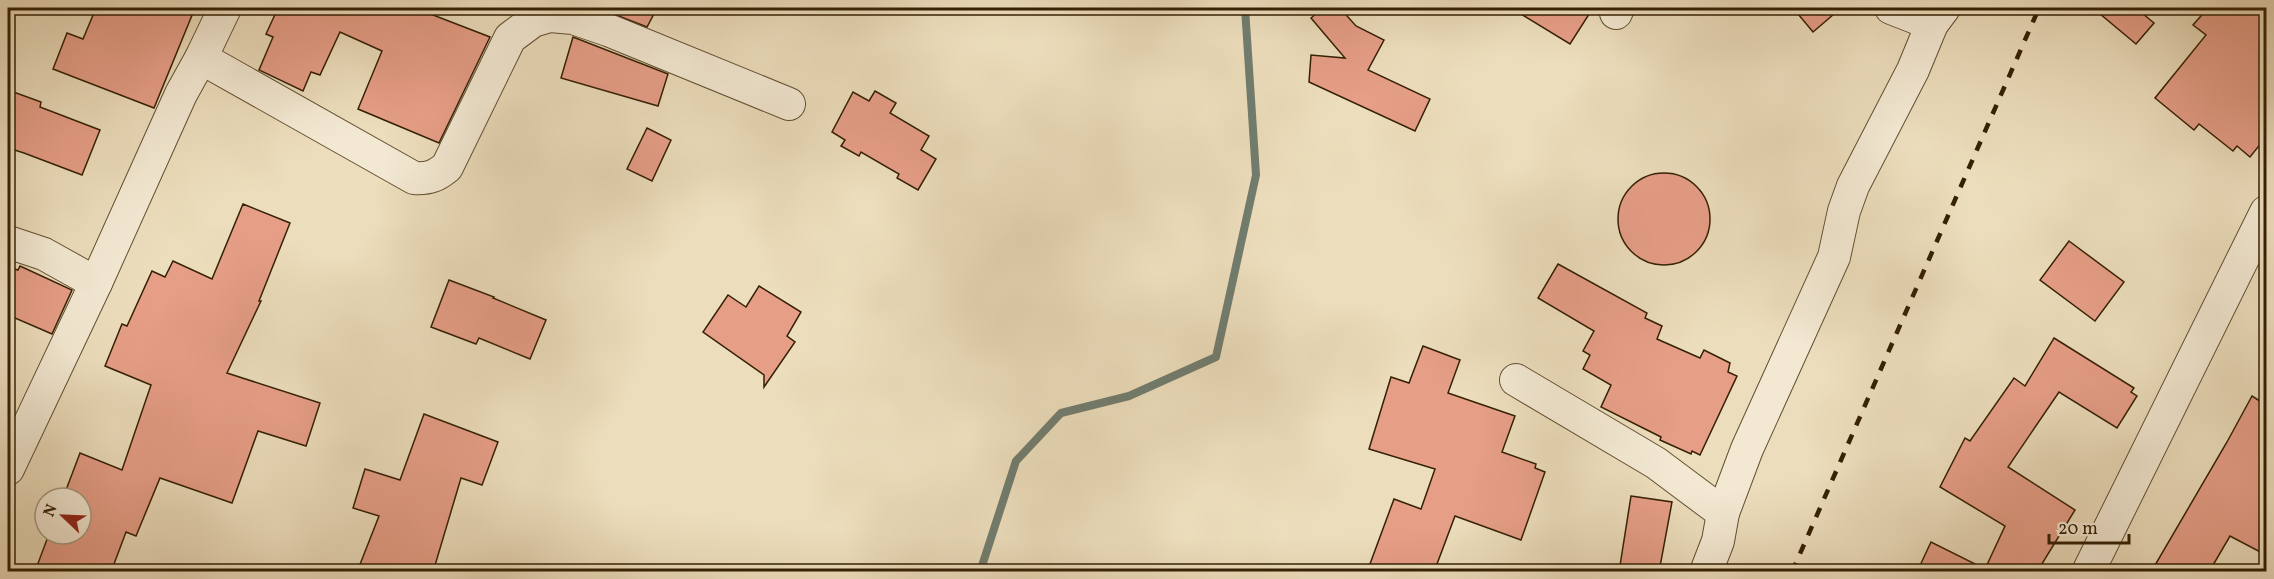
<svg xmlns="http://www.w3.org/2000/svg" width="2274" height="579" viewBox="0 0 2274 579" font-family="Vollkorn,serif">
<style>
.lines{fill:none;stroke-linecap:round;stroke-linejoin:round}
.stream{stroke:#717d6f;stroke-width:8}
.building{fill:#e69e87;stroke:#342004;stroke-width:1.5}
.minor-casing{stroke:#624f32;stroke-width:34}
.minor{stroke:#f3e9d3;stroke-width:32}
.rail{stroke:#342004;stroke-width:4.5;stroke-dasharray:10 10;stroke-linecap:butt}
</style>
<rect width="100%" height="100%" fill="#ecddbc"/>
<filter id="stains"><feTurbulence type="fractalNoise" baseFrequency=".00333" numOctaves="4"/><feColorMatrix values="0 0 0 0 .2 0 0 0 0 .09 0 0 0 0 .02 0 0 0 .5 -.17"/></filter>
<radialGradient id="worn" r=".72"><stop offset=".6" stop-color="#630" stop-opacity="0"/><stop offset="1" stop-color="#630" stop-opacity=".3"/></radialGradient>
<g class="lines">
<path class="stream" d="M980,572l36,-111 45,-48 68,-17 87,-39 40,-182 -11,-167"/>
</g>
<g class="building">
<path d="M96,8h99l-41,100 -101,-39 14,-36 16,6z"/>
<path d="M278,8h137l75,29 -51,106 -81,-34 24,-58 -42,-19 -20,43 -9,-3 -8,19 -44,-21 14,-33 -7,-3z"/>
<path d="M598,8h59l-10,19z"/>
<path d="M1323,8h17l16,18 28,14 -16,30 62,29 -15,32 -106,-49 2,-27 34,3 -34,-40z"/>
<path d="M1511,8h82l-23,36z"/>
<path d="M1793,8h48l-28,24z"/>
<path d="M2093,8h43l18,15 -18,21z"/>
<path d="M2208,8h58v129l-16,20 -13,-11 -4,5 -34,-27 -5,6 -39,-32 51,-63 -13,-10z"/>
<path d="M573,37l95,37 -10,32 -97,-28z"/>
<path d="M8,90l33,12 -1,5 60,23 -18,45 -58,-22 -16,-5z"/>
<path d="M875,91l21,12 -6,10 39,23 -8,14 15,9 -18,31 -21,-12 2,-4 -38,-22 -2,4 -18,-10 4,-6 -13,-8 21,-40 16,9z"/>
<path d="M647,128l24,12 -19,41 -25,-12z"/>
<circle cx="1664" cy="219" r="46"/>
<path d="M243,204l47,19 -31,78h2l-34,72 93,30 -14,43 -48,-15 -26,72 -72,-25 -24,58 -10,-4 -15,40h-60l-14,-6 12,-32h32v-36h-18l17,-45 42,17 29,-85 -46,-19 17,-42 5,2 25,-55 13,6 8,-16 39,18z"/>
<path d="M2069,241l55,41 -29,39 -55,-41z"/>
<path d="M1558,264l89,49 -2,5 17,8 -5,13 43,19 4,-8 26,13 -2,9 9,4 -37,79 -8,-4 -1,3 -31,-14 1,-3 -60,-30 10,-22 -28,-16 7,-14 -7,-4 11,-20 -56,-33z"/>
<path d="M20,266l52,24 -20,44 -44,-19v-48l10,3z"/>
<path d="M449,280l45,17 -1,1 53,22 -16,39 -51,-21 -3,6 -45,-17z"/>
<path d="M759,286l42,26 -14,24 8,6 -31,45v-12l-61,-43 25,-37 18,12z"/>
<path d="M2054,338l80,50 -3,4 6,4 -20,32 -58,-36 -51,75 67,43 -38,62h-120l14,-30 54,27 20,-43 -65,-39 25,-49 5,3 44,-63 11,8z"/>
<path d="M1423,346l37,14 -12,33 67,23 -13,36 34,12 -1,4 10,4 -24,68 -66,-24 -21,56h-67l27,-73 27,10 14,-40 -66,-20 22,-72 18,6z"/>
<path d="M2252,396l14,9v150l-36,-19 -21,36h-58l76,-130z"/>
<path d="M424,414l74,28 -16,43 -21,-7 -28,94h-76l22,-56 -26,-8 12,-39 35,11z"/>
<path d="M1631,496l41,6 -13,70h-40z"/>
</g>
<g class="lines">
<defs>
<g id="minor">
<path d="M1891,8l41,16"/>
<path d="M1616,13l2,-5"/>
<path d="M201,58l213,120c15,1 22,-2 33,-11l63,-129 23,-17 17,-5 23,2 35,12 181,74"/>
<path d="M8,242l36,12 52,29"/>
<path d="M1516,380l140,83 67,50"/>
<path d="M8,469l88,-186 85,-189 20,-36 24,-50"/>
<path d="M1706,572l12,-31 5,-28 24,-64 87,-192 10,-46 9,-25 60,-116 19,-46 12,-16"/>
<path d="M2088,572l178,-360"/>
</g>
</defs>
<use href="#minor" class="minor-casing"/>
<use href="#minor" class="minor"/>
<path class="rail" d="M1792,572l247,-564"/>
</g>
<rect width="2274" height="579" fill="none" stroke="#ecddbc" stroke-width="30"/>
<rect x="9" y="9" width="2256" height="561" fill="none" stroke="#342004" stroke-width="3"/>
<rect x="15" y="15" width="2244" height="549" fill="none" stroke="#342004" stroke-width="1.5"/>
<g transform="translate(63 516) rotate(293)"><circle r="28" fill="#f3e9d3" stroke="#a79980" stroke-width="1.5"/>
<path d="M0-4.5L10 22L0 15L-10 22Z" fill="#8f2418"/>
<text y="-9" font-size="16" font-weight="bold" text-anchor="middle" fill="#342004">N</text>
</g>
<path d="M2049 534v9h80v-9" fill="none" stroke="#342004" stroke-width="3"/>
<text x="2058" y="534" font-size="18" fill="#342004" stroke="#f3e9d3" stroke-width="4.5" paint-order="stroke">20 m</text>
<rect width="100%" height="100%" filter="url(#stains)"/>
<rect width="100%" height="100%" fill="url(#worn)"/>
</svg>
